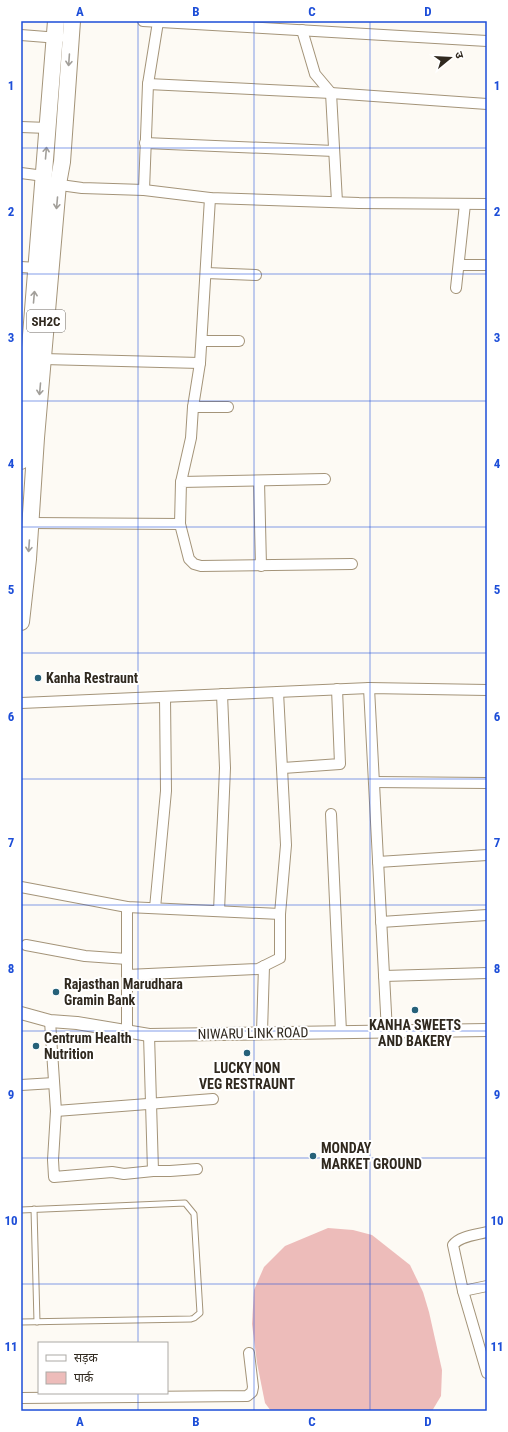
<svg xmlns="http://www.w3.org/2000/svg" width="508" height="1432" viewBox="0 0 508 1432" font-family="'Roboto Condensed','Noto Sans Devanagari',sans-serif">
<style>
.green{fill:#edbcba}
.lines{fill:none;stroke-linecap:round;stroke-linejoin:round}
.service-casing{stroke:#a49479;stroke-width:7}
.minor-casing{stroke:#a49479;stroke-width:12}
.tertiary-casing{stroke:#a49479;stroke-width:14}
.primary-casing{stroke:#a49479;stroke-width:18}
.service{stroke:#fff;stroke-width:5}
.minor{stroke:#fff;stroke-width:10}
.tertiary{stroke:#fff;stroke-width:12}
.primary{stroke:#fff;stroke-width:16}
.oneway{stroke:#a29f9a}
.grid{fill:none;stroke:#1d4ed8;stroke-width:1;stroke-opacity:0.55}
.poi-dot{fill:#266179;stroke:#fff;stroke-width:1.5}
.labels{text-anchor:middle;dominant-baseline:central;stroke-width:4;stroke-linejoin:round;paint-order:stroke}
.shield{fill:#fff;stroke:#6e6962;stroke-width:1}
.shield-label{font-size:13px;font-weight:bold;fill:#30291f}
.poi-label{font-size:14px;font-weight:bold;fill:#30291f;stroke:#fff;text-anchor:start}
.street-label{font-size:14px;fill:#30291f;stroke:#fff}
.neatline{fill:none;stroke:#1d4ed8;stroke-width:1.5}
.grid-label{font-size:13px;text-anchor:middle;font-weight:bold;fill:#1d4ed8}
</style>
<rect width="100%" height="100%" fill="#fdfaf4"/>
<path class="green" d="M328,1228l25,2 19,5 38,30 13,27 6,20 13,58 -1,26 -9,15h-161l-6,-8 -8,-40 -5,-39 2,-34 10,-23 21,-21z"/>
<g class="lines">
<defs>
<g id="service">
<path d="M34,1209l3,113"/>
<path d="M21,1210l164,-7 9,11 6,99 -6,5 -3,1 -170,3"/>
</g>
<g id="minor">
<path d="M143,21l344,20"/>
<path d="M302,30l13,44 16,19 6,109"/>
<path d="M21,35l38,3"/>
<path d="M148,84l183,9 156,11"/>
<path d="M21,127l27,1"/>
<path d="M145,143l189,8"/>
<path d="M21,173l23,3"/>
<path d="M53,184l29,4 62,2 66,8 149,5 128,1"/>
<path d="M144,190l4,-106 10,-62"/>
<path d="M459,265h28"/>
<path d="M21,267l16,1"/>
<path d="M206,273l50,2"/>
<path d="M456,288l9,-84"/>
<path d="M202,341h37"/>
<path d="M43,359l157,4"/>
<path d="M193,407h35"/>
<path d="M325,479l-144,3 -1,42 9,35 5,5 7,2 151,-2"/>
<path d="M259,481l2,85"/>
<path d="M181,482l10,-44 2,-31 7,-44 10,-165"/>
<path d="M30,523l150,1"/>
<path d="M369,688l18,344"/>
<path d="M21,703l348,-15 118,2"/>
<path d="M283,768l57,-4 -3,-75"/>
<path d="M374,782l113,1"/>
<path d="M331,814l10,218"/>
<path d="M378,862l109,-7"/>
<path d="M21,887l106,20 153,7"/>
<path d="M127,907v124"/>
<path d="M155,908l11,-117 -1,-94"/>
<path d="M219,911l6,-143 -3,-74"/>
<path d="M381,922l106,-7"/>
<path d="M26,945l59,11 42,3"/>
<path d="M127,975l131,-6 22,-11v-44l6,-69 -8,-153"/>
<path d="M384,976l103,-3"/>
<path d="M50,1021l6,90 -3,49 1,17 58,-5 12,2 29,-3"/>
<path d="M262,1032l2,-66"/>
<path d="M149,1035l4,136h17l27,-2"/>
<path d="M21,1085l33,-2"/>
<path d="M56,1111l157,-12"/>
<path d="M487,1232c-11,3 -27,4 -34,13l10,46 24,82"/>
<path d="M463,1291l24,-5"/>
<path d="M21,1398l226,-2 5,-4 1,-5 -4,-34"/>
</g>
<path id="tertiary" d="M21,1013l29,8 27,2 72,12 338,-5"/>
<g id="primary">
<path d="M21,461l35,-440"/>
<path d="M21,622l7,-63 8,-121 22,-254 4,-22 10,-141"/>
</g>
</defs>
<use href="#service" class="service-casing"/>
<use href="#minor" class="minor-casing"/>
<use href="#tertiary" class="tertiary-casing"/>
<use href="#primary" class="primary-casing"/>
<use href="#service" class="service"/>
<use href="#minor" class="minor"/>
<use href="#tertiary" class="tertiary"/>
<use href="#primary" class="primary"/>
</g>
<defs><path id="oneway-shaft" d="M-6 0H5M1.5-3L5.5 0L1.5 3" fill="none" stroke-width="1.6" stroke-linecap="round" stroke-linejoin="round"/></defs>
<g class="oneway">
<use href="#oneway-shaft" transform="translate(69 60) rotate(94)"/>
<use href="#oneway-shaft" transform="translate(46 153) rotate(-85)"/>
<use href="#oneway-shaft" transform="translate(57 203) rotate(95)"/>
<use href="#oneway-shaft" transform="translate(34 297) rotate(-85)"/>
<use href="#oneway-shaft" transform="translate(40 389) rotate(95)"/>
<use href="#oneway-shaft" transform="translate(29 546) rotate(94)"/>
</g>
<path class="grid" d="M138,21v1322M254,21v1390M370,21v1390M21,148h466M21,274h466M21,401h466M21,527h466M21,653h466M21,779h466M21,905h466M21,1031h466M21,1158h466M21,1284h466M138,1393v18"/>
<g class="poi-dot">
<circle cx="38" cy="678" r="4"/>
<circle cx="56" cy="992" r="4"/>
<circle cx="415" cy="1010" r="4"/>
<circle cx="36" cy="1046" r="4"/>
<circle cx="247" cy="1053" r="4"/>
<circle cx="313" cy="1156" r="4"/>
</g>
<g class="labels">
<rect class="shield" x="27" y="310" width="38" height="22" rx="3"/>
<g class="shield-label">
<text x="46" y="321">SH2C</text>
</g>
<g class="poi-label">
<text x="46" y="678">Kanha Restraunt</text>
<text x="64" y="984">Rajasthan Marudhara<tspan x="64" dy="16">Gramin Bank</tspan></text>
<text x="415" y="1025" text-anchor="middle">KANHA SWEETS<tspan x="415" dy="16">AND BAKERY</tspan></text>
<text x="44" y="1038">Centrum Health<tspan x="44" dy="16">Nutrition</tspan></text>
<text x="247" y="1068" text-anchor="middle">LUCKY NON<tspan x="247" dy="16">VEG RESTRAUNT</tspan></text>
<text x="321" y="1148">MONDAY<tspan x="321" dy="16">MARKET GROUND</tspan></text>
</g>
<g class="street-label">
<text transform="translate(253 1033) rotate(-1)">NIWARU LINK ROAD</text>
</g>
</g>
<rect width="508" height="1432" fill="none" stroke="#ffffff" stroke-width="44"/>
<rect x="38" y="1342" width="130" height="52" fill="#ffffff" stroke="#aca9a5"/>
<rect x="46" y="1355" width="20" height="6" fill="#ffffff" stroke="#aca9a5"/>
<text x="74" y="1362" font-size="12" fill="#30291f">सड़क</text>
<rect x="46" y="1372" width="20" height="12" fill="#edbcba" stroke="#aca9a5"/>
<text x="74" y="1382" font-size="12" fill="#30291f">पार्क</text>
<g transform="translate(450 58) rotate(72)" stroke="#ffffff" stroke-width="3" paint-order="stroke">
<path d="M0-3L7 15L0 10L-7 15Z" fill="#30291f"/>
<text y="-6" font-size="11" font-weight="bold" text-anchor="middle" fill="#30291f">उ</text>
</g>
<rect x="22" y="22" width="464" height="1388" class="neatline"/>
<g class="grid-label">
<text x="80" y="16">A</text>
<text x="196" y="16">B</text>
<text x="312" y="16">C</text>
<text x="428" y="16">D</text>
<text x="11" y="90">1</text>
<text x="497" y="90">1</text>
<text x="11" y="216">2</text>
<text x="497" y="216">2</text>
<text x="11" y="342">3</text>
<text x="497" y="342">3</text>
<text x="11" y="468">4</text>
<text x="497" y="468">4</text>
<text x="11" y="594">5</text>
<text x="497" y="594">5</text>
<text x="11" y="721">6</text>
<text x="497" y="721">6</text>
<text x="11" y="847">7</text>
<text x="497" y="847">7</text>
<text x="11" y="973">8</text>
<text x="497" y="973">8</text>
<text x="11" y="1099">9</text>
<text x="497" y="1099">9</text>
<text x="11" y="1225">10</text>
<text x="497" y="1225">10</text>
<text x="11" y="1351">11</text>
<text x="497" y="1351">11</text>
<text x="80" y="1426">A</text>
<text x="196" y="1426">B</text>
<text x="312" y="1426">C</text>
<text x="428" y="1426">D</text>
</g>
</svg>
